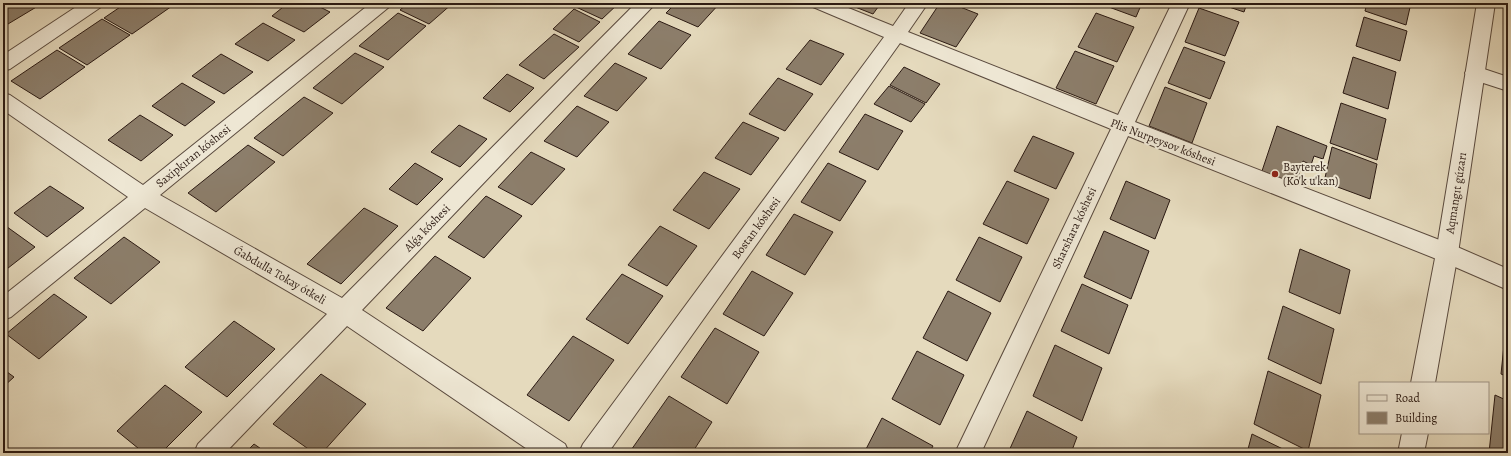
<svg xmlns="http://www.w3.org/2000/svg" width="1511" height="456" viewBox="0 0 1511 456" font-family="Alegreya,serif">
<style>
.building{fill:#8c7e6b;stroke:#2b1a13}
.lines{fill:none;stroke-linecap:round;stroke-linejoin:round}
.minor-casing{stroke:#5a4a3e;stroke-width:2}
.tertiary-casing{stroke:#5a4a3e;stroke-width:2}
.minor{fill:#eee7d4;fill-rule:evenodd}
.tertiary{fill:#eee7d4;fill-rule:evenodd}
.poi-dot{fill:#8f2418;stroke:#eee7d4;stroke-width:1.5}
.labels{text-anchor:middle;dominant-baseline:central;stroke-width:4;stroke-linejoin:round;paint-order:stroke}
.street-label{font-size:12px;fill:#2b1a13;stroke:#eee7d4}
.poi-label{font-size:12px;fill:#2b1a13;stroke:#eee7d4;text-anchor:start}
</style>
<rect width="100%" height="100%" fill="#e5dabd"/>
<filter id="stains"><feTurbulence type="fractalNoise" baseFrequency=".005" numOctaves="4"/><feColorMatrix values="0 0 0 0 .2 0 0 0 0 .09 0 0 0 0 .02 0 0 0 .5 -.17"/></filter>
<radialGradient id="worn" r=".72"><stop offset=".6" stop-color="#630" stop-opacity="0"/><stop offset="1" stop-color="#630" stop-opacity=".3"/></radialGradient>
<g class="building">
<path d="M3,3h40l-40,24z"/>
<path d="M126,3h41l5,3 -40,28 -28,-16z"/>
<path d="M288,3h24l18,9 -26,20 -32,-16z"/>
<path d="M408,3h45l-24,21 -29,-14z"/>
<path d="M580,3h39l-17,16 -26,-12z"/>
<path d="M676,3h44l-22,24 -32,-14z"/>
<path d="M845,3h36l-8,11z"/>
<path d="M940,3h10l28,11 -22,33 -36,-14z"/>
<path d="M1098,3h44l-6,14z"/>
<path d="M1217,3h30l-3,9z"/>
<path d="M1367,3h44l-5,22 -41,-14z"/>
<path d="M1199,8l40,14 -14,34 -40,-14z"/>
<path d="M574,9l26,13 -21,20 -26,-13z"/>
<path d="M398,13l28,13 -38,34 -29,-14z"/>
<path d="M1096,13l38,14 -17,35 -39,-15z"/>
<path d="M1364,17l43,14 -7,30 -44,-15z"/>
<path d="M102,19l28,16 -43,30 -28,-17z"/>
<path d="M659,21l32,14 -30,34 -33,-15z"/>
<path d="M263,23l32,17 -27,21 -33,-17z"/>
<path d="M554,34l25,13 -35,32 -25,-14z"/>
<path d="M810,40l34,14 -23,31 -35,-16z"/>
<path d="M1184,47l41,15 -15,37 -42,-16z"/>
<path d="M57,50l28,17 -45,32 -29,-18z"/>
<path d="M1075,51l39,15 -18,38 -40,-16z"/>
<path d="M355,53l29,14 -42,37 -29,-16z"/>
<path d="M221,54l32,18 -29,22 -32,-18z"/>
<path d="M1353,57l43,15 -8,37 -45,-16z"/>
<path d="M615,63l32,15 -30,33 -33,-15z"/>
<path d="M904,67l36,17 -14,19 -36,-18z"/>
<path d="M507,74l27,14 -24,24 -27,-14z"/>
<path d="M778,78l35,16 -28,37 -36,-17z"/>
<path d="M182,83l33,19 -30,24 -33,-20z"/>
<path d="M889,86l36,18 -14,18 -37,-18z"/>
<path d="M1165,87l42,16 -15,40 -43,-17z"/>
<path d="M304,97l29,16 -50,43 -29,-18z"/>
<path d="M1341,103l45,16 -9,41 -47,-17z"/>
<path d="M577,106l32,16 -32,35 -33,-16z"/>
<path d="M865,114l38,17 -25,39 -39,-18z"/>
<path d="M140,115l33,20 -32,26 -33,-21z"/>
<path d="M743,122l36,16 -28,37 -36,-17z"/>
<path d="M459,125l28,14 -27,28 -29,-15z"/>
<path d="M1277,126l50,20 -4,13 -9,-3 -3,9 -8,-4 -7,23 -34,-13z"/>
<path d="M1033,136l41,17 -18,36 -42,-18z"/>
<path d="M248,145l27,17 -59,50 -28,-19z"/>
<path d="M1332,147l45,17 -7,35 -46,-17z"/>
<path d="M531,152l34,17 -33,36 -34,-18z"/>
<path d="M415,163l28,16 -26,26 -28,-16z"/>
<path d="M828,163l38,18 -26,40 -39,-19z"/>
<path d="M704,172l36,17 -31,40 -36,-19z"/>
<path d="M1007,181l42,18 -22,45 -44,-20z"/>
<path d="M1126,181l44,19 -15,39 -45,-20z"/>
<path d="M50,186l34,22 -37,29 -33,-24z"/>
<path d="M486,196l36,20 -38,42 -36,-21z"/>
<path d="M364,208l34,18 -57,58 -34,-20z"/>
<path d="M794,214l39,18 -28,43 -39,-20z"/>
<path d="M3,224l32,23 -32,25z"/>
<path d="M660,226l37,20 -30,40 -39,-21z"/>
<path d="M1104,231l45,20 -18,48 -47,-22z"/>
<path d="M124,237l36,25 -49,42 -37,-26z"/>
<path d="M979,237l43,20 -22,45 -44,-22z"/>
<path d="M1300,249l50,21 -10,44 -51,-22z"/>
<path d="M435,256l36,22 -48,53 -37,-23z"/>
<path d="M752,271l41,22 -29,43 -41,-22z"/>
<path d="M622,274l41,22 -35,48 -42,-25z"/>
<path d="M1082,284l46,21 -19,49 -48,-23z"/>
<path d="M948,291l43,22 -24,48 -44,-23z"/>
<path d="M54,294l33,23 -48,42 -33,-25z"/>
<path d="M1283,306l51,23 -13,55 -53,-25z"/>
<path d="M234,321l41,28 -48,48 -42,-30z"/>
<path d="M1506,326l2,1v50l-7,-3z"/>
<path d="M715,328l44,24 -32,52 -46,-27z"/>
<path d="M573,336l41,24 -45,61 -42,-26z"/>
<path d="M1055,345l47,23 -20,53 -49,-25z"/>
<path d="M917,351l47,24 -24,50 -48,-26z"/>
<path d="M3,369l11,8 -11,10z"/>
<path d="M1268,371l53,24 -13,56 -54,-27z"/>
<path d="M321,374l45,30 -44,49h-8l-41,-29z"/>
<path d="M165,385l37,27 -41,41h-17l-27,-22z"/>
<path d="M1495,395l13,6v52h-19z"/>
<path d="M669,396l43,26 -20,31h-63z"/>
<path d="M1027,411l50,26 -6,16h-63z"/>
<path d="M882,418l51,28 -4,7h-65z"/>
<path d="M1252,434l39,19h-44z"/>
<path d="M254,444l13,9h-22z"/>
</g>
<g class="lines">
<defs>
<g id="minor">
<path d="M82,3h22l-3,4 -91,62 -7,2v-16z"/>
<path d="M371,3h21l-3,4 -229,188 182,103 294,-295h20l-294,307 203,134 4,9h-36l-186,-127 -122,127h-31l4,-9 129,-130 -182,-106 -134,109 -8,3v-24l125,-99 -125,-87v-17l7,2 133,90z"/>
<path d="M810,3h26l57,23 16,-23h19l-20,29 210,83 54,-112h18l-55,119 320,124 53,23v21l-69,-30 -311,-124 -147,317h-26l156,-324 -211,-86 -292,410h-29l4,-9 301,-407 -71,-30z"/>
<path d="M1475,66l33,11v14l-40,-13 -3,-5 3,-5z"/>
</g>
<g id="tertiary">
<path d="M1477,3h18l-37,250 -23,130h-24l25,-130z"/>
<path d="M1402,433h26l-4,20h-26z"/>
</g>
</defs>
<use href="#minor" class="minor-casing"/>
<use href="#tertiary" class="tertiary-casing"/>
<use href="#minor" class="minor"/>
<use href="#tertiary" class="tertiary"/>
</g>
<circle class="poi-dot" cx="1275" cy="174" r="4"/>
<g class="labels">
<g class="street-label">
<text transform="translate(1163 142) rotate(21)">Plis Nurpeysov kóshesi</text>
<text transform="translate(193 156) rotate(-39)">Saxipkıran kóshesi</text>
<text transform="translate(1456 193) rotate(-81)">Aqmangıt gúzarı</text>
<text transform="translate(427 228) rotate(-46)">Alǵa kóshesi</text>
<text transform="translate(756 228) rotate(-54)">Bostan kóshesi</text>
<text transform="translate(1074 228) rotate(-65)">Sharshara kóshesi</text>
<text transform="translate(280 275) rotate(30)">Ǵabdulla Tokay ótkeli</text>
</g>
<g class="poi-label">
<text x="1283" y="167">Bayterek<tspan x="1283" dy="14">(Ko'k u'kan)</tspan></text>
</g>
</g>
<rect width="1511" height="456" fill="none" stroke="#e5dabd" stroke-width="16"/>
<rect x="4" y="4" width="1503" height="448" fill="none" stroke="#2b1a13" stroke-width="2"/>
<rect x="8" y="8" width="1495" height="440" fill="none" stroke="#2b1a13"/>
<rect x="1359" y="382" width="130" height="52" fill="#eee7d4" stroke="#a09587"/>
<rect x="1367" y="395" width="20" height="6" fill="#eee7d4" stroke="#a09587"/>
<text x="1395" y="402" font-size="12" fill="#2b1a13">Road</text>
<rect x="1367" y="412" width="20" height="12" fill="#8c7e6b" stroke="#a09587"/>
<text x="1395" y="422" font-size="12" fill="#2b1a13">Building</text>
<rect width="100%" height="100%" filter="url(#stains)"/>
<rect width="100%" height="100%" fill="url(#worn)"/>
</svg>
